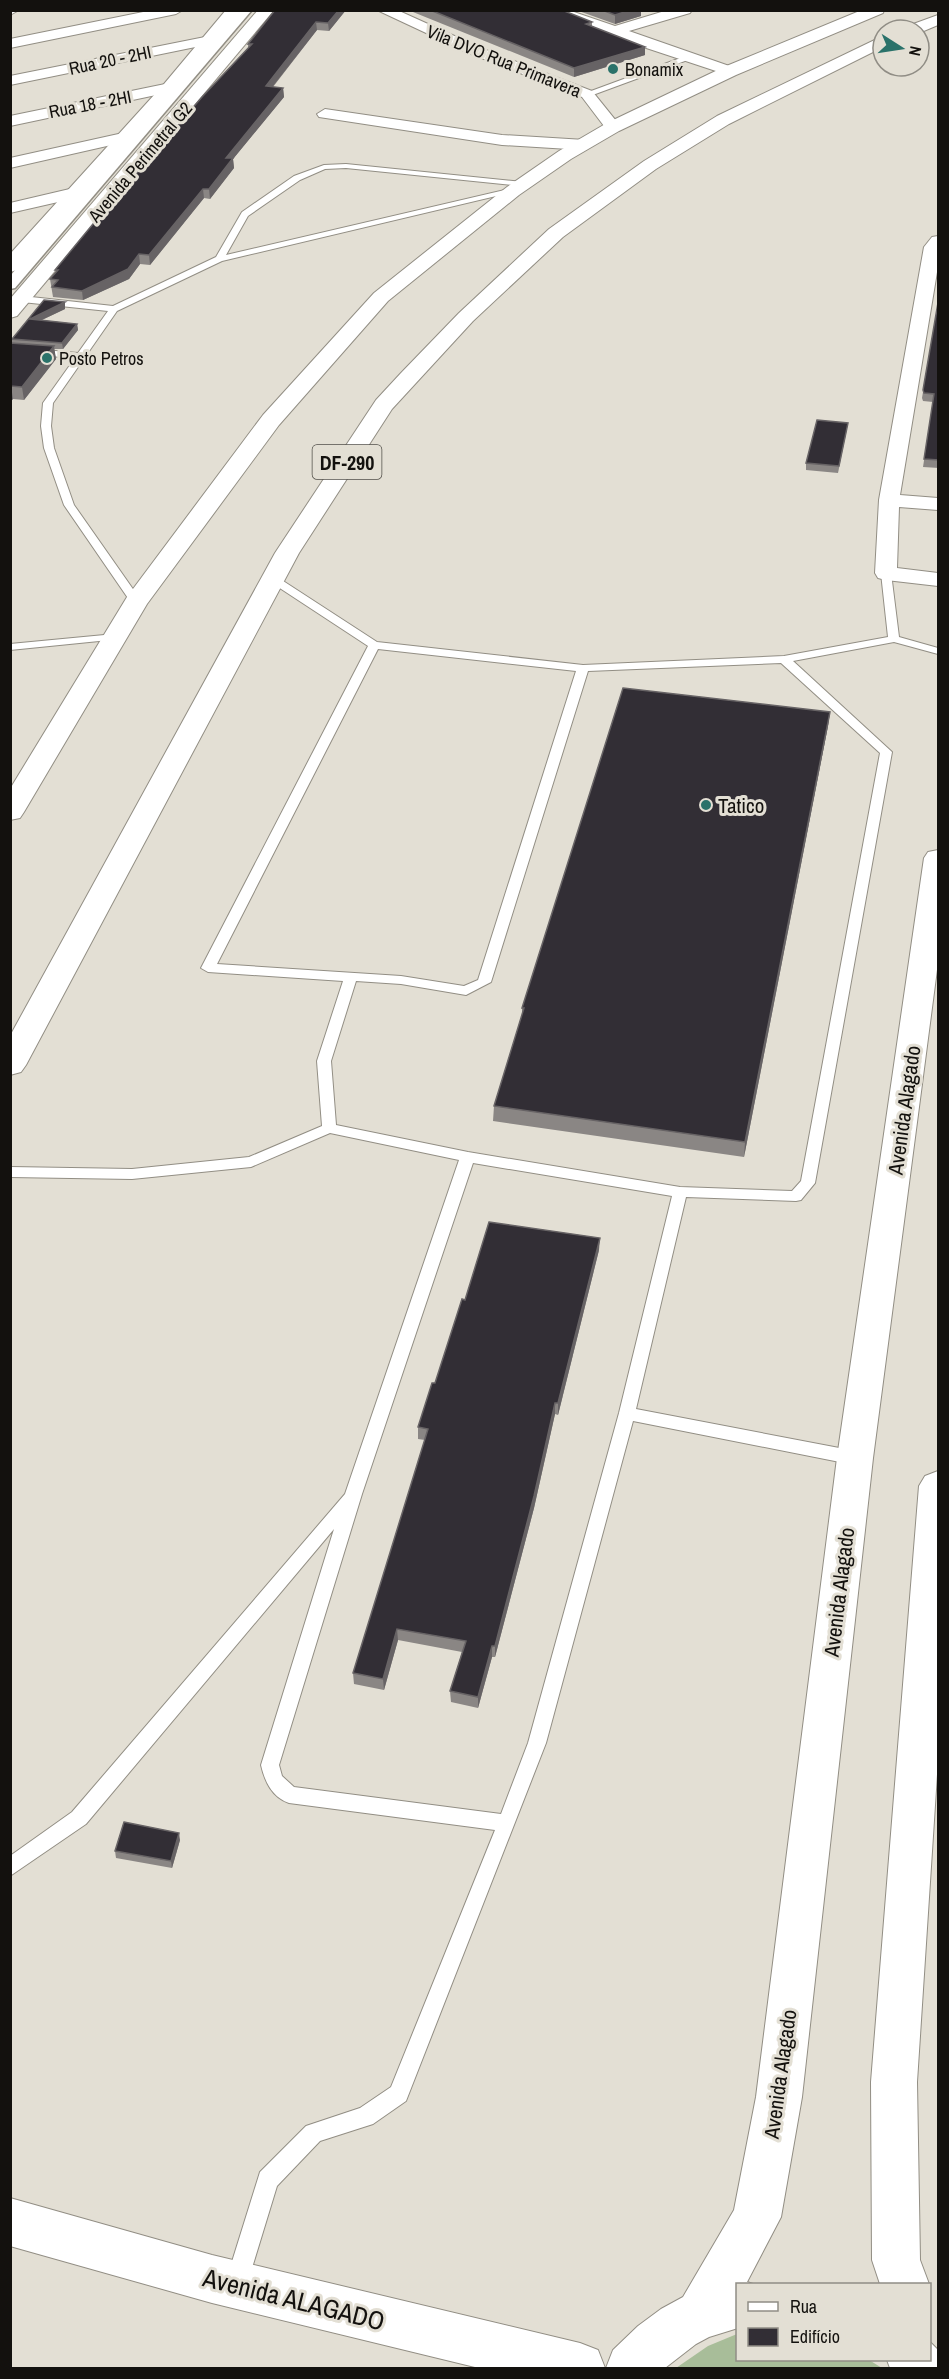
<svg xmlns="http://www.w3.org/2000/svg" width="949" height="2379" viewBox="0 0 949 2379" font-family="'Archivo Narrow',sans-serif">
<style>
.green{fill:#a8bd99}
.lines{fill:none;stroke-linecap:round;stroke-linejoin:round}
.service-casing{stroke:#928e84;stroke-width:2}
.pedestrian-casing{stroke:#928e84;stroke-width:3}
.minor-casing{stroke:#928e84;stroke-width:2}
.tertiary-casing{stroke:#928e84;stroke-width:2}
.secondary-casing{stroke:#928e84;stroke-width:2}
.trunk-casing{stroke:#928e84;stroke-width:2}
.service{fill:#fff;fill-rule:evenodd}
.pedestrian{fill:#fff;fill-rule:evenodd}
.minor{fill:#fff;fill-rule:evenodd}
.tertiary{fill:#fff;fill-rule:evenodd}
.secondary{fill:#fff;fill-rule:evenodd}
.trunk{fill:#fff;fill-rule:evenodd}
.wall{fill:#8a8684}
.shaded-wall{fill:#676365}
.building{fill:#322e35;stroke:#676365;stroke-width:1.5}
.poi-dot{fill:#2a726a;stroke:#e3dfd4;stroke-width:2}
.labels{text-anchor:middle;dominant-baseline:central;stroke-width:6;stroke-linejoin:round;paint-order:stroke}
.far-street-label{font-size:18px;fill:#13110e;stroke:#e3dfd4}
.far-poi-label{font-size:18px;fill:#13110e;stroke:#e3dfd4;text-anchor:start}
.shield{fill:#e3dfd4;stroke:#514f49;stroke-width:1.5}
.shield-label{font-size:20px;font-weight:bold;fill:#13110e}
.poi-label{font-size:21px;fill:#13110e;stroke:#e3dfd4;text-anchor:start}
.street-label{font-size:21px;fill:#13110e;stroke:#e3dfd4}
.near-street-label{font-size:26px;fill:#13110e;stroke:#e3dfd4}
</style>
<rect width="100%" height="100%" fill="#e3dfd4"/>
<path class="green" d="M737,2334l1,26h131l13,8h-206l32,-22z"/>
<g class="lines">
<defs>
<g id="service">
<path d="M686,56l7,2 -103,38 -7,-2z"/>
<path d="M346,164l177,18 4,2 -4,2 -177,-18 -21,1 -25,11 -52,36 -22,39 287,-67 4,3 -295,70 -105,50 -64,92 -2,23 3,22 20,57 68,97 -2,2h-8l-68,-99 -20,-57 -3,-22 2,-23 32,-45 -65,-5v-6l68,6 30,-42 -86,-9 -5,-3 5,-3 91,10 103,-49 26,-45 52,-36 30,-11z"/>
<path d="M886,570l5,3 8,64 39,11v6l-44,-12 -101,19 99,91 -77,431 -14,17 -5,1 -110,-4 -50,212 219,42 6,2 2,5 -2,5 -6,2 -222,-44 -87,322 -140,358 -33,23 -53,17 -43,45 -29,95 -3,8 -8,3 -8,-3 -3,-8 34,-109 46,-46 54,-18 31,-21 104,-257 -206,-27c-17,-6 -24,-21 -28,-38l73,-236 -248,295 -76,52v-20l62,-44 273,-318 114,-334 -129,-27 -79,34 -119,12 -122,-2v-10l122,2 117,-12 73,-31 -5,-65 26,-80 -135,-9 -7,-4 167,-322 -99,-65v-4h8l100,65 206,23 201,-9 104,-19 -7,-64zM378,649l198,22 -98,309 -14,6 -63,-10 -184,-12zM781,663l99,90 -79,428 -9,10 -112,-4 -212,-35 -132,-27 -5,-64 25,-80 45,3 65,11 25,-13 97,-311zM473,1163l199,33 -53,217 -91,330 -27,71 -207,-27 -12,-11 -3,-11 83,-271z"/>
<path d="M115,634l6,3 -2,2 -109,11v-6z"/>
</g>
<path id="pedestrian" d="M241,10h11l-237,278 -5,1v-13z"/>
<g id="minor">
<path d="M10,10h9l-9,5z"/>
<path d="M153,10h30l-7,4 -166,34v-9z"/>
<path d="M377,10h20l84,38 111,43 29,36 -8,5 -6,-2 -25,-33 -111,-43z"/>
<path d="M546,10h22l47,16 53,-16h24l-2,3 -61,18 106,37 3,3 -8,5 -5,-2 -118,-39z"/>
<path d="M210,36l5,1 2,3 -2,3 -205,42v-9z"/>
<path d="M170,83l5,2 3,3 -3,3 -165,35v-10z"/>
<path d="M325,109l177,26 83,5 8,5 -8,5 -83,-5 -183,-28 -2,-3z"/>
<path d="M123,133l8,5 -2,3 -119,27v-10z"/>
<path d="M74,188l6,1 2,4 -2,4 -70,16v-10z"/>
<path d="M938,236v30l-38,229 38,3v12l-39,-3 -2,61 41,5v13l-52,-6 -8,-2 -3,-5 4,-73 45,-253 8,-10z"/>
</g>
<g id="tertiary">
<path d="M226,10h16l-66,82 -159,178 -7,2v-18l154,-170z"/>
<path d="M258,10h16l-257,306 -7,2v-19z"/>
</g>
<g id="secondary">
<path d="M938,850v112l-65,496 -71,639 -21,120 -34,65 6,2h-15v44l-29,9 -13,7 -31,24h-59l7,-18 25,-24 23,-17 22,-12 51,-87 22,-113 81,-639 87,-600 4,-6z"/>
<path d="M938,1471v288l-21,323 3,178 9,24h-49l-8,-24 -1,-178 48,-596 6,-10z"/>
<path d="M10,2198l202,57 368,88 18,7 7,18h-126l-267,-65 -202,-57z"/>
<path d="M930,2342l8,8v18h-48l-3,-8h43z"/>
</g>
<g id="trunk">
<path d="M862,10h22l-1,3 -147,62 -117,56 -48,28 -52,36 -131,106 -109,124 -132,179 -123,208 -4,6 -10,2v-31l117,-192 136,-182 111,-122 133,-106 52,-36 48,-28 117,-56z"/>
<path d="M938,15v10l-19,8v-3h-16l2,-3z"/>
<path d="M883,36v11l-154,77 -73,45 -93,68 -90,84 -81,88 -93,144 -273,512 -5,7 -11,3v-39l265,-483 101,-153 25,-27 58,-60 90,-84 95,-68 73,-45z"/>
</g>
</defs>
<use href="#service" class="service-casing"/>
<use href="#pedestrian" class="pedestrian-casing"/>
<use href="#minor" class="minor-casing"/>
<use href="#tertiary" class="tertiary-casing"/>
<use href="#secondary" class="secondary-casing"/>
<use href="#trunk" class="trunk-casing"/>
<use href="#service" class="service"/>
<use href="#pedestrian" class="pedestrian"/>
<use href="#minor" class="minor"/>
<use href="#tertiary" class="tertiary"/>
<use href="#secondary" class="secondary"/>
<use href="#trunk" class="trunk"/>
</g>
<g class="wall">
<path d="M275,10h71l-17,21 -12,-1 -44,57 10,1 1,9 -51,62 1,9 -24,31 -6,-1 -54,67 -10,-1 -11,15 -46,21 -30,-3 -3,-18 6,-7 -1,-2 193,-222v-4z"/>
<path d="M408,10h154l30,12v4l53,29 -71,22z"/>
<path d="M576,10h71l-6,2v4l-26,8z"/>
<path d="M939,297v171l-16,-1 10,-65 -10,-1 -1,-3z"/>
<path d="M44,300l21,9 -23,11 35,4 1,6 -15,19h-9l2,10 -32,41 -11,-1 -3,3 2,-63z"/>
<path d="M847,429l-9,44 -32,-3v-7z"/>
<path d="M830,712l-2,14 -84,431 -251,-36 1,-15 28,-91v-7z"/>
<path d="M599,1250l-41,165 -3,-1 -21,94 -39,149h-3l-14,51 -27,-6 -1,-11 12,-39 -64,-12 -14,50 -30,-6 -1,-11 72,-233 -7,-1v-12l17,-44z"/>
<path d="M180,1840l-8,28 -56,-10 -1,-7z"/>
</g>
<g class="shaded-wall">
<path d="M339,10h7l-17,21 -1,-8z"/>
<path d="M631,10h16l-6,2v4l-26,8v-9z"/>
<path d="M316,22l1,8 -51,65v-9z"/>
<path d="M645,47v8l-71,22v-9z"/>
<path d="M283,88l1,9 -51,62 1,9 -24,31 -1,-10 17,-31z"/>
<path d="M203,189l1,9 -54,67 -1,-10z"/>
<path d="M139,254l1,10 -11,15 -46,21 -1,-9z"/>
<path d="M65,302v7l-34,16 -1,-6z"/>
<path d="M77,324l1,6 -15,19 -1,-6z"/>
<path d="M54,346l2,13 -32,41 -2,-13z"/>
<path d="M11,386l2,13 -3,3v-15z"/>
<path d="M830,712l-2,14 -84,431 1,-15z"/>
<path d="M600,1238l-1,12 -41,165v-12z"/>
<path d="M555,1403v11l-21,94 -39,149v-11z"/>
<path d="M397,1629l1,11 -14,50 -1,-11z"/>
<path d="M492,1646v11l-14,51v-11z"/>
<path d="M179,1833l1,7 -8,28 -1,-7z"/>
</g>
<g class="building">
<path d="M275,10h64l-11,13 -12,-1 -50,64 17,2 -57,70h7l-24,31h-6l-54,66 -10,-1 -11,15 -46,22 -30,-4 6,-7 -8,-1 8,-9h-3l38,-46 109,-127 50,-53h-4z"/>
<path d="M430,10h132l30,12 -6,2 59,23 -71,21z"/>
<path d="M602,10h29l-16,5z"/>
<path d="M939,297v163l-15,-1 10,-65 -10,-1 -1,-3z"/>
<path d="M44,300l21,2 -35,17 47,5 -15,19 -50,-4z"/>
<path d="M10,343l44,3 -32,41 -11,-1 -1,1z"/>
<path d="M817,420l31,3 -9,43 -33,-3z"/>
<path d="M623,688l207,24 -85,430 -251,-36 30,-98h-2z"/>
<path d="M489,1222l111,16 -42,165h-3l-21,93 -39,150h-3l-14,51 -28,-6 16,-50 -69,-12 -14,50 -30,-6 75,-244 -10,-2 14,-44h3l27,-84 3,1z"/>
<path d="M124,1822l55,11 -8,28 -56,-10z"/>
</g>
<g class="poi-dot">
<circle cx="613" cy="69" r="6"/>
<circle cx="47" cy="358" r="6"/>
<circle cx="706" cy="805" r="6"/>
</g>
<g class="labels">
<g class="far-street-label">
<text transform="translate(110 60) rotate(-12)">Rua 20 - 2HI</text>
<text transform="translate(504 61) rotate(22)">Vila DVO Rua Primavera</text>
<text transform="translate(90 104) rotate(-11)">Rua 18 - 2HI</text>
<text transform="translate(140 162) rotate(-50)">Avenida Perimetral G2</text>
</g>
<g class="far-poi-label">
<text x="625" y="69">Bonamix</text>
<text x="59" y="358">Posto Petros</text>
</g>
<rect class="shield" x="312.5" y="445" width="69" height="34" rx="4.5"/>
<g class="shield-label">
<text x="347" y="462">DF-290</text>
</g>
<g class="poi-label">
<text x="718" y="805">Tatico</text>
</g>
<g class="street-label">
<text transform="translate(904 1110) rotate(-82)">Avenida Alagado</text>
<text transform="translate(839 1592) rotate(-83)">Avenida Alagado</text>
<text transform="translate(780 2074) rotate(-82)">Avenida Alagado</text>
</g>
<g class="near-street-label">
<text transform="translate(294 2299) rotate(14)">Avenida ALAGADO</text>
</g>
</g>
<rect width="949" height="2379" fill="none" stroke="#13110e" stroke-width="24"/>
<rect x="736" y="2283" width="195" height="78" fill="#e3dfd4" stroke="#908d85" stroke-width="1.5"/>
<rect x="748" y="2302" width="30" height="9" fill="#ffffff" stroke="#908d85" stroke-width="1.5"/>
<text x="790" y="2313" font-size="18" fill="#13110e">Rua</text>
<rect x="748" y="2328" width="30" height="18" fill="#322e35" stroke="#908d85" stroke-width="1.5"/>
<text x="790" y="2343" font-size="18" fill="#13110e">Edifício</text>
<g transform="translate(901 48) rotate(102)"><circle r="28" fill="#e3dfd4" stroke="#908d85" stroke-width="1.5"/>
<path d="M0-4.5L10 22L0 15L-10 22Z" fill="#2a726a"/>
<text y="-9" font-size="16" font-weight="bold" text-anchor="middle" fill="#13110e">N</text>
</g>
</svg>
